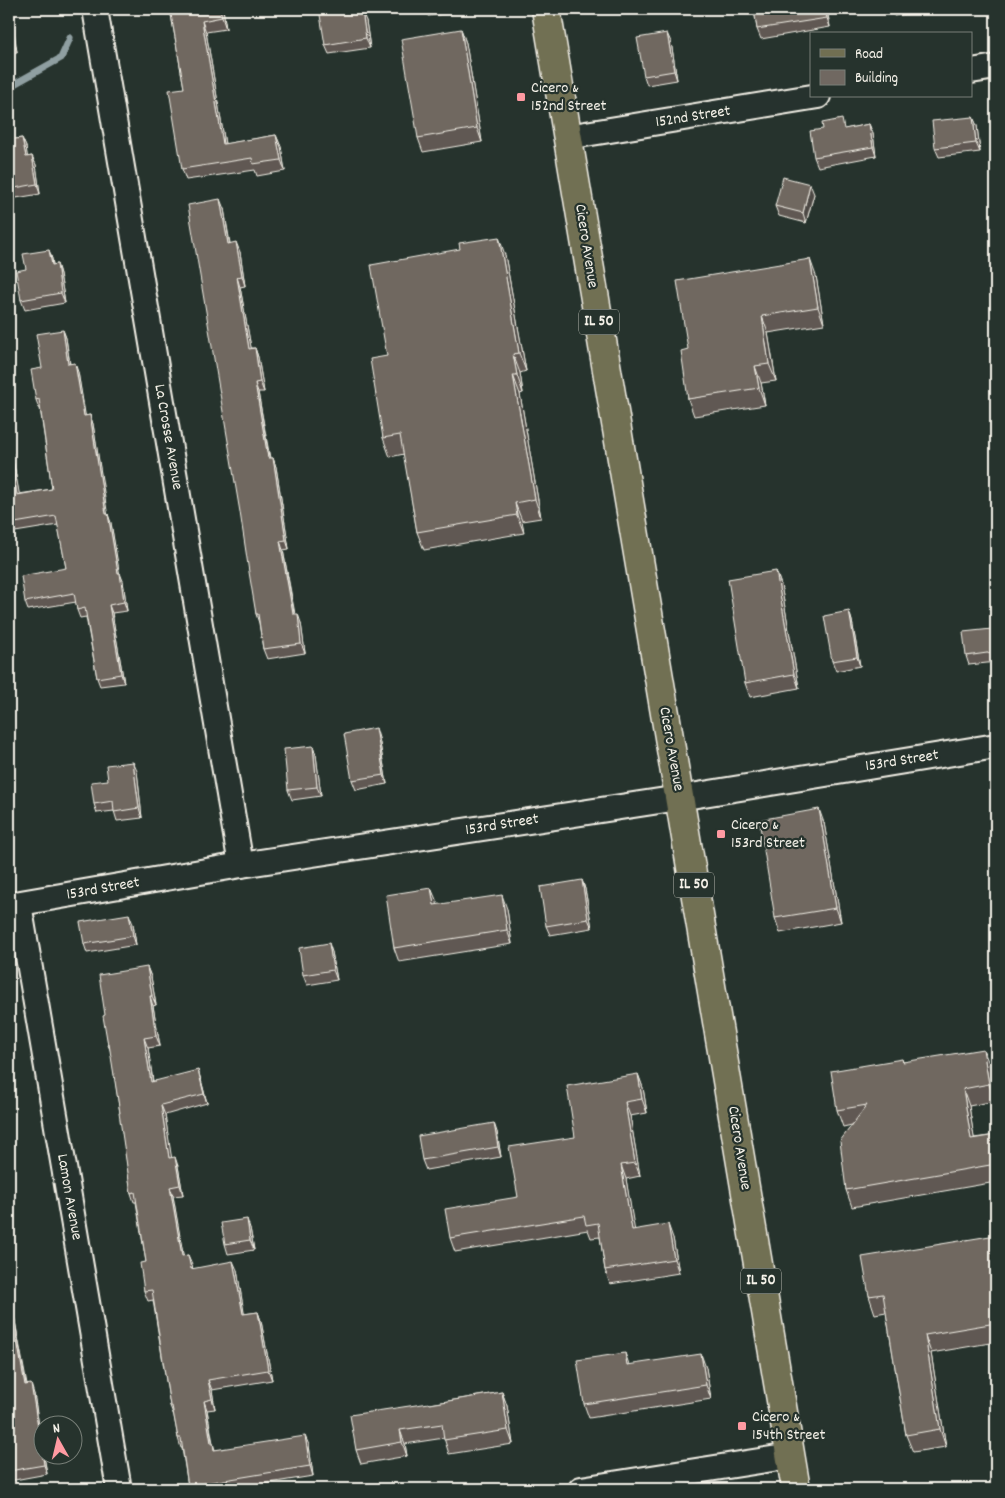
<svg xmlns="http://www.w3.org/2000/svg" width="1005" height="1498" viewBox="0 0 1005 1498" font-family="Dekko,sans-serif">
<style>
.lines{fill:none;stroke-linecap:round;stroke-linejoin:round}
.stream{stroke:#8f9fa1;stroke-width:7}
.street-casing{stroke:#f4f1e8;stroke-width:28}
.primary-casing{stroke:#f4f1e8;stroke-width:31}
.street{stroke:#26332d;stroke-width:24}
.primary{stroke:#716f52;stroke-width:28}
.wall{fill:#605953;stroke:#f4f1e8}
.shaded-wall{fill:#4e4944;stroke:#f4f1e8}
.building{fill:#706861;stroke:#f4f1e8}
.poi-dot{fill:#ff9aa2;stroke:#26332d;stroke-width:2}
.labels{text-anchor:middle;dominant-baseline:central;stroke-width:4.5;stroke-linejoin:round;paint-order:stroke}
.shield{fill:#26332d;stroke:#b6b8b0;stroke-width:1}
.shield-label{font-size:15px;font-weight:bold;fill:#f4f1e8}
.poi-label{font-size:16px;fill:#f4f1e8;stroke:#26332d;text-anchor:start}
.street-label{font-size:16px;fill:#f4f1e8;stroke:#26332d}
</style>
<rect width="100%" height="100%" fill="#26332d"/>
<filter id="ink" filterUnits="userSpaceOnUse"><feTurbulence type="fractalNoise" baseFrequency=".02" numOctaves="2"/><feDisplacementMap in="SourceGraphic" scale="10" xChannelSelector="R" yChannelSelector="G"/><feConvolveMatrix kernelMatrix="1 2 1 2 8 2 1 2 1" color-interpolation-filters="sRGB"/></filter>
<g filter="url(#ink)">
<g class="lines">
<path class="stream" d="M9,87l52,-29 9,-20"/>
<defs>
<g id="street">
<path d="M95,9l146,856"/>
<path d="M971,71l25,-4"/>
<path d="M567,137l251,-41"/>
<path d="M19,904l100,585"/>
<path d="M9,905l232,-40 438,-67 317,-52"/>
<path d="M581,1489l210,-33"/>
</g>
<path id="primary" d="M546,9l250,1480"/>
</defs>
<use href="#street" class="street-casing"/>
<use href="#primary" class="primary-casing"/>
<use href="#street" class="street"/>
<use href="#primary" class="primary"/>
</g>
<g class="wall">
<path d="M9,9l8,43 -8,1z"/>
<path d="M170,9h53l3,20 -20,3 19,112 51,-9 5,12 4,24 -28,5 -2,-6 -69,10 -4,-11 2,-81z"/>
<path d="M425,9h27l1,4 -25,3z"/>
<path d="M754,9h73l3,18 -69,12 -4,-10z"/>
<path d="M892,9h45l-43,7z"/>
<path d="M360,12l6,9 4,27 -41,6 -4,-9z"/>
<path d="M461,29l5,14 16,99 -59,10 -5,-14z"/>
<path d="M671,42l6,38 -30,5 -3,-9z"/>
<path d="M973,117l4,9 3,26 -41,5 -4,-9z"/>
<path d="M869,124l4,10 3,22 -58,11 -4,-10 31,-28z"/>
<path d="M22,138l4,9 1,10 5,-1 4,9 4,29 -30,5 -1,-2v-57z"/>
<path d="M814,194l-8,29 -27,-7 -4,-10z"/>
<path d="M224,209l6,34 10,9 5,34 -5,1 11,61h4l3,9 6,35h-6l12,66h3l3,9 13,82 -6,1 12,64 6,9 4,30 -38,6 -4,-10 -4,-26 -3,-9z"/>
<path d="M460,249l45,6 21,116 -6,2 3,20 -3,1 21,124 -19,3 2,12 -100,17 -7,-18 -13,-78 -14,3 -7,-19 4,-82z"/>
<path d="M49,250l3,9 1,6 4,-1 3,10 5,29 -40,7 -4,-10 5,-31z"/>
<path d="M816,276l8,48 -56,9 8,48 -15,2 4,22 -71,11 -6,-17v-50z"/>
<path d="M63,330l3,8 4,26 8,8 7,44 5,-1 3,9 14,90 4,9 8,50 4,8 4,30 -15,2 12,70 -24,3 -3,-8 -11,-61 -6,1 -3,-8 -1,-8 -48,8 -3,-8 41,-34 -8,-43 -49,8v-88l3,9 7,40 33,-5 -12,-81h-1l-3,-8z"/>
<path d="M776,571l5,14 18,103 -49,9 -5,-14z"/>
<path d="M849,611l3,10 8,45 -24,5 -4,-10z"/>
<path d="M995,638l1,11v13l-27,3 -3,-9z"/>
<path d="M379,738l8,46 -31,6 -4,-10z"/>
<path d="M313,746l3,9 5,41 -29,4 -4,-10z"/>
<path d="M137,771l5,47 -25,3 -3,-10 -17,2 -3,-9 14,-24z"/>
<path d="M824,823l17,99 -61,11 -5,-15z"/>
<path d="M582,880l3,9 7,39 -42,7 -4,-9z"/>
<path d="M431,888l6,17 70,4 5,35 -113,18 -5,-14z"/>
<path d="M133,924l3,21 -49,8 -3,-9z"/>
<path d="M332,952l5,28 -30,5 -4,-10z"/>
<path d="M147,967l4,10 5,28 -3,1 7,40 -12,2 5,33 48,-1 6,23 -42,12 6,42 7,9 5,29 -10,1 10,60 5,-1 4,14 45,1 7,44 14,-2 3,9 11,59 -60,10 3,19 -8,1 6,33 2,7 94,-5 4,31 -81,13h-43l-1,-3 -6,-38h-1l-3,-10 -4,-22 -4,-10 -17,-106 -5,1 -4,-10 2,-29 -10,-60h-2l-3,-9 -11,-80 -9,-61 -3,-7 -3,-30z"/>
<path d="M902,1059l1,3 87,4 5,35 -26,5 5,32 22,-3v47l-144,25 -6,-17 6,-65 -9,2 -6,-17z"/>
<path d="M638,1074l5,14 4,25 -17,3 10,60 -14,3 8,51 39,8 6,35 -69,11 -5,-14 -5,-33 -9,1 -3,-8 -133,22 -5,-14 68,-41 57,-60z"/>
<path d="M497,1132l4,25 -75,13 -4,-10z"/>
<path d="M250,1228l4,22 -26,4 -3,-10z"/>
<path d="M996,1235v107l-65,11 15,94 -33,5 -7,-17 -20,-123 -11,2 -6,-18z"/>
<path d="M9,1290l1,4 17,91 7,9 8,51v11h2l3,18 -38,7z"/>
<path d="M629,1365l77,3 5,31 -122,19 -5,-14z"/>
<path d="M502,1392l5,14 6,38 -64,10 -5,-16 -39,6 2,12 -46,8 -5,-14 74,-46z"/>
</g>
<g class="shaded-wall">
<path d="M9,9h2l6,43 -4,-11z"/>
<path d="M220,9h3l3,20 -4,-12z"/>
<path d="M825,9h2l3,18 -3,-9z"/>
<path d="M362,11l4,10 4,27 -4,-10z"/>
<path d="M202,21l4,11 21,124 -4,-12z"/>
<path d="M461,29l5,14 16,99 -5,-14z"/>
<path d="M667,33l4,9 6,38 -3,-9z"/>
<path d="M973,117l4,9 3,26 -4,-9z"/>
<path d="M869,124l4,10 3,22 -3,-9z"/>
<path d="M276,135l5,12 4,24 -4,-11z"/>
<path d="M22,138l4,9 3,20 -3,-10z"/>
<path d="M32,156l4,9 4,29 -3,-10z"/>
<path d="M810,184l4,10 -8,29 -3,-10z"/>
<path d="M220,199l4,10 7,44 -3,-9z"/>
<path d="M499,237l6,18 21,116 -7,-18z"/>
<path d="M236,242l4,10 5,34 -3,-10z"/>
<path d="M49,250l3,9 3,16 -3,-10z"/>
<path d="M810,259l6,17 8,48 -6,-17z"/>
<path d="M57,264l3,10 5,29 -4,-10z"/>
<path d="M237,277l3,10 13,71 -4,-9z"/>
<path d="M762,316l6,17 8,48 -7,-17z"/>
<path d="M63,330l3,8 5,35 -3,-9z"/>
<path d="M255,348l3,9 6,35 -4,-10z"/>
<path d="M513,354l7,19 3,20 -6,-18z"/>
<path d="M75,363l3,9 9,53 -3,-9z"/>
<path d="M755,366l6,17 4,22 -6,-17z"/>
<path d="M513,375l7,19 21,124 -6,-19z"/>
<path d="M255,383l3,9 13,76 -3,-10z"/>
<path d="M90,415l3,9 16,99 -3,-9z"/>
<path d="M9,445l3,9 9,49 -4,-8z"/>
<path d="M273,458l3,9 13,82 -3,-9z"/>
<path d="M515,503l7,18 2,12 -7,-18z"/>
<path d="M108,514l3,9 10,59 -3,-9z"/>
<path d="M280,541l3,9 13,74 -3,-10z"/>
<path d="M776,571l5,14 18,103 -5,-14z"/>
<path d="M120,573l3,8 4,30 -3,-9z"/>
<path d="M109,605l3,8 12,70 -3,-9z"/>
<path d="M849,611l3,10 8,45 -3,-9z"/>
<path d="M298,614l3,9 4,30 -4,-9z"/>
<path d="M992,629l3,9 1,20 -2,-6z"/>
<path d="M376,728l3,10 8,46 -3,-9z"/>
<path d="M313,746l3,9 5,41 -4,-9z"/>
<path d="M133,762l4,9 5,47 -3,-10z"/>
<path d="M819,809l5,14 17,99 -5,-14z"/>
<path d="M582,880l3,9 7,39 -4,-9z"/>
<path d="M431,888l6,14 2,18 -5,-15z"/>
<path d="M502,895l5,14 5,35 -5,-14z"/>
<path d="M129,914l4,10 3,21 -3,-9z"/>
<path d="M329,943l3,9 5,28 -4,-10z"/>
<path d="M147,967l4,10 5,28 -4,-9z"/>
<path d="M150,996l3,10 7,40 -4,-10z"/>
<path d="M144,1038l4,10 6,43 -3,-9z"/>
<path d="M983,1049l7,17 5,35 -6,-17z"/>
<path d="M198,1070l3,10 6,23 -3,-9z"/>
<path d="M638,1074l5,14 4,25 -5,-14z"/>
<path d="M963,1089l6,17 8,50 -6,-17z"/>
<path d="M625,1102l5,14 10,60 -5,-13z"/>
<path d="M161,1105l4,10 8,52 -4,-9z"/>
<path d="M494,1123l3,9 4,25 -3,-10z"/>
<path d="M175,1157l3,9 5,29 -3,-10z"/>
<path d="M621,1165l5,14 11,65 -5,-14z"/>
<path d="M170,1187l3,9 12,69 -3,-9z"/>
<path d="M247,1219l3,9 4,22 -4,-10z"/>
<path d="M668,1224l5,14 6,35 -5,-14z"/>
<path d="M188,1255l4,9 2,14 -3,-9z"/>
<path d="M233,1261l4,9 9,54 -3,-10z"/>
<path d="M9,1290l1,4 18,101 -3,-10 -16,-89z"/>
<path d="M258,1312l3,9 11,59 -4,-10z"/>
<path d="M925,1335l6,18 15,94 -6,-18z"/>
<path d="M625,1353l5,14 -3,-2z"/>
<path d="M701,1354l5,14 5,31 -5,-14z"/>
<path d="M208,1380l4,10 3,19 -3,-10z"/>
<path d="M31,1384l3,10 8,51v11h2l3,18 -3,-9z"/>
<path d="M502,1392l5,14 6,38 -5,-14z"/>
<path d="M204,1401l3,9 7,43 -3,-10z"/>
<path d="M400,1430l5,14 2,12 -5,-14z"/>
<path d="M305,1436l4,9 4,31 -3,-10z"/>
</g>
<g class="building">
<path d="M170,9h50l2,8 -20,4 21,123 53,-9 5,25 -28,4 -1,-6 -70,11 -13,-79 15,-2z"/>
<path d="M319,9h38l1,3 4,-1 4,27 -41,7z"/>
<path d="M754,9h71l2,9 -70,11z"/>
<path d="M9,10l4,31 -4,1z"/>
<path d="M461,29l16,99 -59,10 -17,-99z"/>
<path d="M667,33l7,38 -30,5 -7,-38z"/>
<path d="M973,117l3,26 -41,5 -3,-27z"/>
<path d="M842,119l2,10 25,-5 4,23 -59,10 -4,-26 13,-2 -1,-6z"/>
<path d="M22,138l4,19 6,-1 5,28 -28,5v-49z"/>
<path d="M783,177l27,7 -7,29 -28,-7z"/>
<path d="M220,199l8,45 8,-2 6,34 -5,1 12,72 6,-1 5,34 -5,1 13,75h5l13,82 -6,1 13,73h5l3,30 -38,5 -5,-35h-2l-7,-42 -9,-60 -52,-307z"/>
<path d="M499,237l20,116 -6,1 4,21h-4l22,124 -20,4 2,12 -100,17 -17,-97 -17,3 -13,-79 17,-3 -16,-91 89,-16 -1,-6z"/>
<path d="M49,250l3,15 5,-1 4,29 -40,7 -5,-29 10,-2 -3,-15z"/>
<path d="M810,259l8,48 -56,9 7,48 -14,2 4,22 -71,11 -7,-48 7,-2 -11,-68z"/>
<path d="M63,330l5,34 7,-1 9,53 6,-1 16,99h2l10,59h2l4,29 -15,3 12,69 -24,4 -12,-70 -8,2 -3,-17 -49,9 -4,-26 45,-8 -10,-52 -47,8v-79l8,50 35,-6 -13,-90 -3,1 -5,-30 11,-2 -6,-34z"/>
<path d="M776,571l18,103 -49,9 -17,-104z"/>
<path d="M849,611l8,46 -25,4 -8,-45z"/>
<path d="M992,629l2,23 -28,4 -3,-24z"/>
<path d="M376,728l8,47 -32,5 -8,-46z"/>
<path d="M313,746l4,41 -29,3 -4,-41z"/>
<path d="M133,762l6,46 -25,4 -1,-11 -19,3 -3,-22 17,-2 -2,-15z"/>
<path d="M819,809l17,99 -61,10 -16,-98z"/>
<path d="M582,880l6,39 -42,7 -6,-39z"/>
<path d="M431,888l3,17 68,-10 5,35 -113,18 -8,-53z"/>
<path d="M129,914l4,22 -49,8 -4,-22z"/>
<path d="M329,943l4,27 -30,5 -4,-27z"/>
<path d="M147,967l5,29h-2l6,40 -12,2 7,44 47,-12 6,24 -43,11 8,53 6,-1 5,28 -10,2 12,69 6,-1 3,14 42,-8 10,53 15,-2 10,58 -60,10 4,19 -8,2 7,42h2l1,7 91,-14 5,30 -122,20 -7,-48h-3l-6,-32h-2l-18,-116 -8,1 -4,-28 6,-1 -11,-70 -4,1 -12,-80h1l-11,-69 -1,1 -5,-29 2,-1 -6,-40z"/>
<path d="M983,1049l6,35 -26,5 8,50 25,-4v29l-150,26 -6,-49 27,-36 -30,5 -6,-39 71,-12 1,3z"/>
<path d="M638,1074l4,25 -17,3 10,61 -14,2 11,65 36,-6 6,35 -69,11 -7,-47 -12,2 -2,-9 -134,22 -5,-29 73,-12 -9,-50 66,-10 -8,-51z"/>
<path d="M494,1123l4,24 -76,13 -4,-24z"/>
<path d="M247,1219l3,21 -25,4 -4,-21z"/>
<path d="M996,1235v88l-71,12 15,94 -34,6 -23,-141 -14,2 -7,-39z"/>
<path d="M9,1296l16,89 6,-1 13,81 -35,6z"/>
<path d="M625,1353l2,12 74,-11 5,31 -122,19 -7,-44z"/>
<path d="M502,1392l6,38 -64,10 -2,-16 -42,6 2,12 -46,8 -6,-35 79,-12 1,1z"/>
</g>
</g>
<g class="poi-dot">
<rect x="516" y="92" width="10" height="10" rx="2.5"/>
<rect x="716" y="829" width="10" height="10" rx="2.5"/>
<rect x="737" y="1421" width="10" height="10" rx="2.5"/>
</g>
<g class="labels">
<g class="shield">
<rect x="579" y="309.5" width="40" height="25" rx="4"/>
<rect x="674" y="872.5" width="40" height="25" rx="4"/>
<rect x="741" y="1268.5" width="40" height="25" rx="4"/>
</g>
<g class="shield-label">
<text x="599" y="322">IL 50</text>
<text x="694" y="885">IL 50</text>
<text x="761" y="1281">IL 50</text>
</g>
<g class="poi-label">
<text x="531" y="88">Cicero &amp;<tspan x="531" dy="18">152nd Street</tspan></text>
<text x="731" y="825">Cicero &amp;<tspan x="731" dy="18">153rd Street</tspan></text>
<text x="752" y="1417">Cicero &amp;<tspan x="752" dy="18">154th Street</tspan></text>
</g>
<g class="street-label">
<text transform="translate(693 117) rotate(-9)">152nd Street</text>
<text transform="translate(586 246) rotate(81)">Cicero Avenue</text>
<text transform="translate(168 437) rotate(80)">La Crosse Avenue</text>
<text transform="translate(671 749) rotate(80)">Cicero Avenue</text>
<text transform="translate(902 761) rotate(-9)">153rd Street</text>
<text transform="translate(502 825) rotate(-9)">153rd Street</text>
<text transform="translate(103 889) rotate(-10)">153rd Street</text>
<text transform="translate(739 1148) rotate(81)">Cicero Avenue</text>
<text transform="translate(69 1197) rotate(80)">Lamon Avenue</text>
</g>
</g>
<rect width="1005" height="1498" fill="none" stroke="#26332d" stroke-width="30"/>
<rect x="15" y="15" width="975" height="1468" fill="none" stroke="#f4f1e8" stroke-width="2" filter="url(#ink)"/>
<rect x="810" y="32" width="162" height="65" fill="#26332d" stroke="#787f78"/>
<rect x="820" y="49" width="25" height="8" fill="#716f52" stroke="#787f78"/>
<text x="855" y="58" font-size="15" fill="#f4f1e8">Road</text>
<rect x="820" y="70" width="25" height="15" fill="#706861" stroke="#787f78"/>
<text x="855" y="82" font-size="15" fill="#f4f1e8">Building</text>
<g transform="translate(58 1440) rotate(352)"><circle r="24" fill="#26332d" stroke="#787f78"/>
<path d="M0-4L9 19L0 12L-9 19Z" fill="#ff9aa2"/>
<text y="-8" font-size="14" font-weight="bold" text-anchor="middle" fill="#f4f1e8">N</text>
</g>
</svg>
